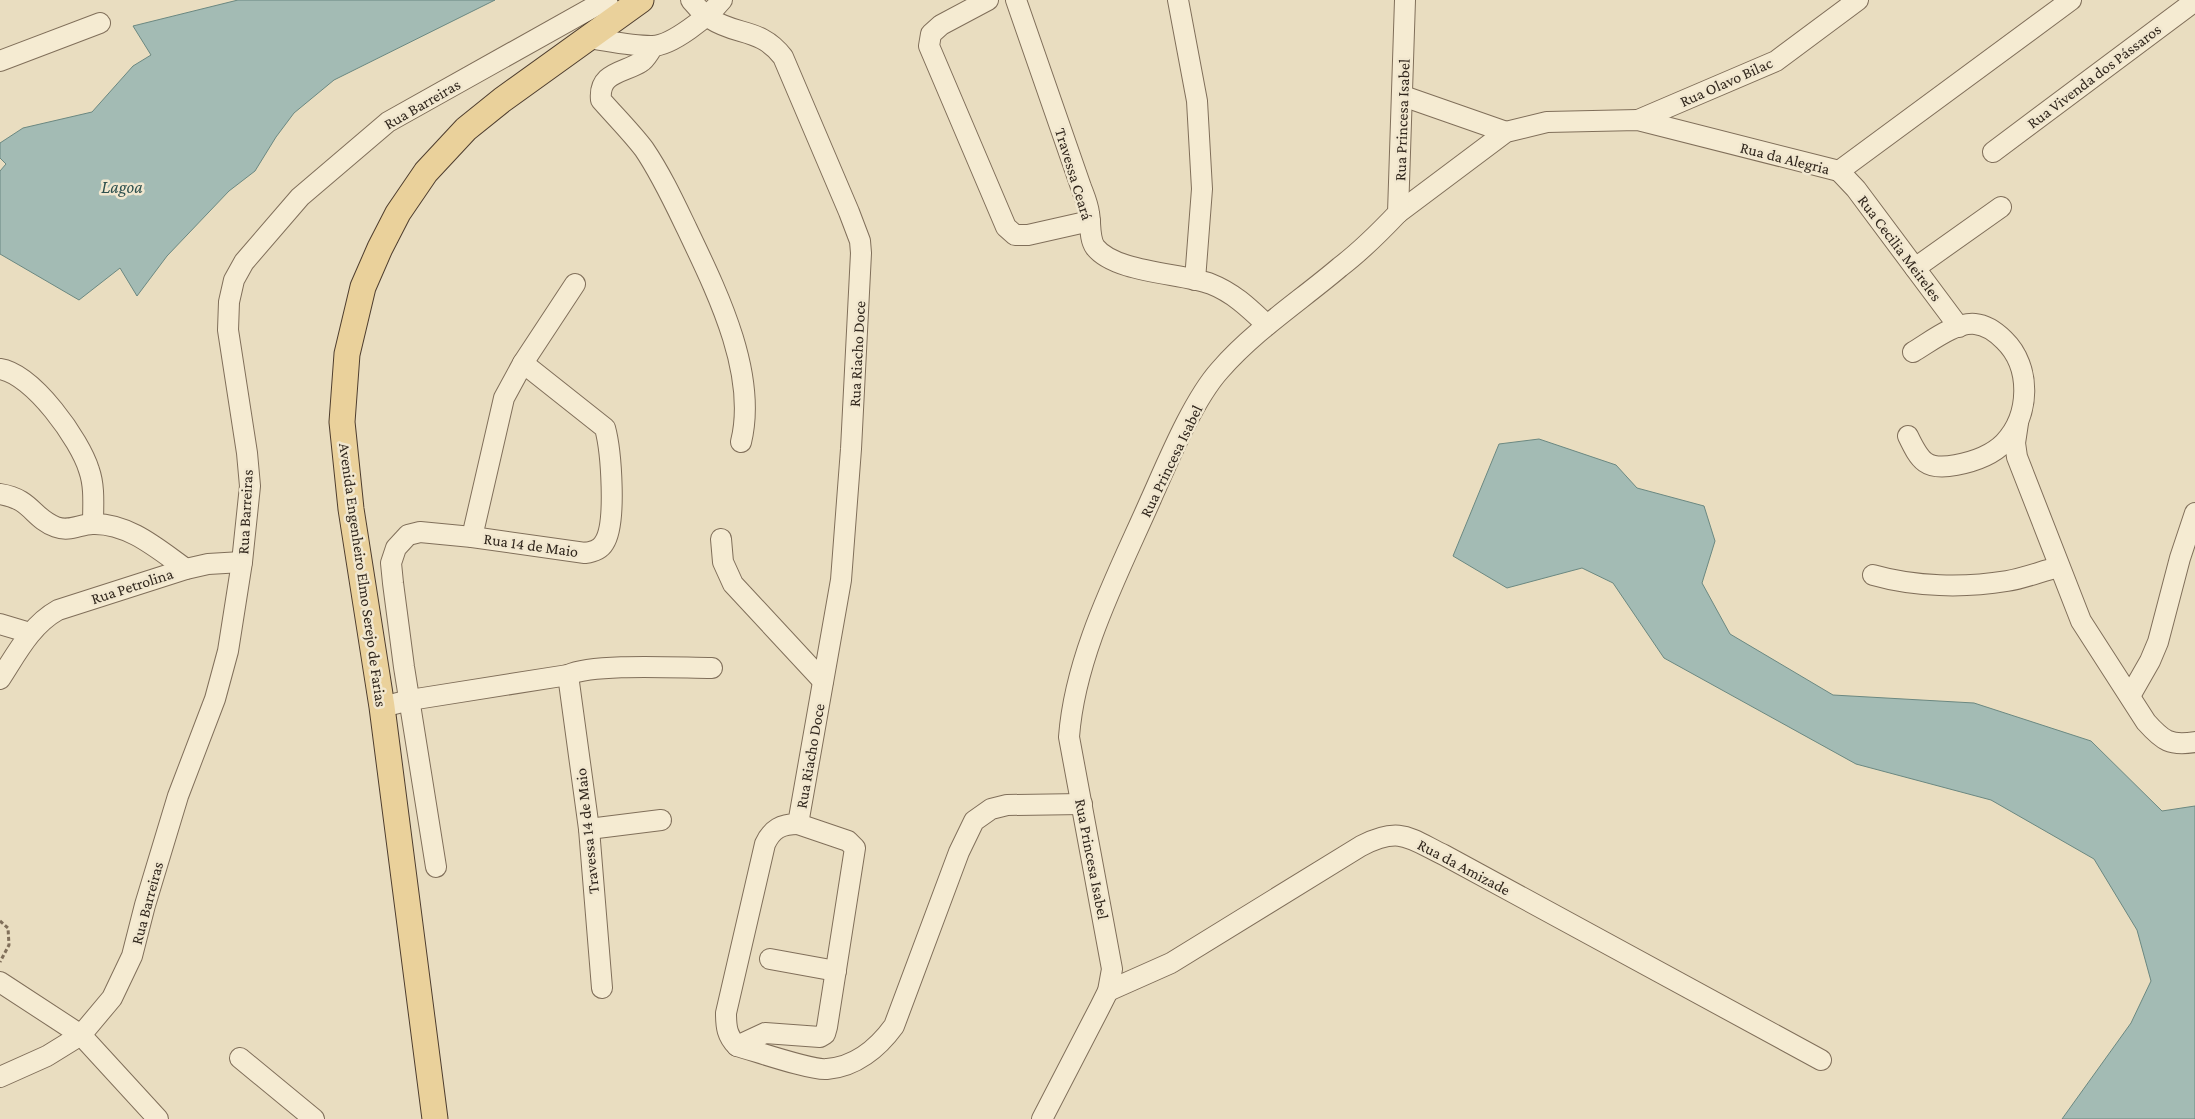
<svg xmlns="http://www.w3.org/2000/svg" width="2195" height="1119" viewBox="0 0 2195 1119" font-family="'Crimson Pro',serif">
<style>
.water{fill:#a3bbb4;stroke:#6b8881}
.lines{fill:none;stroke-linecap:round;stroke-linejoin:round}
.minor-casing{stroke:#806f5a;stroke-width:22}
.major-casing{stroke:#4e3d2e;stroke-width:27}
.path{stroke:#806f5a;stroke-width:3;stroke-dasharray:4 2.5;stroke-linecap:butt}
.minor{stroke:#f5ebd2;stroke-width:20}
.major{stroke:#ead19b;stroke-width:25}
.labels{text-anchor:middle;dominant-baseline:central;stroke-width:5;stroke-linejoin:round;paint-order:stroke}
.street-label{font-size:16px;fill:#31271d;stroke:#f1e7cf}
.water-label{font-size:18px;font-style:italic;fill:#2d504e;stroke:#f1e7cf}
</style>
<rect width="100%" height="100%" fill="#e9ddc0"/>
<g class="water">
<path d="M238,0h257l-161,80 -40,33 -18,24 -21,34 -26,20 -62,65 -30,40 -17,-28 -41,32 -79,-46v-83l6,-7 -6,-6v-15l23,-15 69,-16 41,-46 18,-11 -18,-29z"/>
<path d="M1539,439l77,26 21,23 67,18 11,35 -13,42 28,51 103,61 141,8 117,38 71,70 33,-5v313h-133l69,-96 20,-42 -14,-51 -43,-71 -103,-59 -135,-36 -192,-106 -51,-75 -31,-15 -75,20 -54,-32 46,-112z"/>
</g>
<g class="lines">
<defs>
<g id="minor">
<path d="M691,0c6,7 12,15 20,19 26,17 50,9 72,38l66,155 11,29 1,12 -10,196 -10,131 -43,244c-17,0 -26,5 -33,20l-39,169c0,14 1,23 11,33 18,5 76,25 90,23 28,-2 51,-21 67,-43l65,-174 15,-31 17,-12 16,-4 75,-1"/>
<path d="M988,0l-47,25 -10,9 -2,12 77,181 9,8h13l62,-14"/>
<path d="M1016,0l65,187c3,8 7,17 8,26 2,11 0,25 6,34 20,26 87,26 116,37 23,9 39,25 56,41"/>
<path d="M1178,0l19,101 5,88 -7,91"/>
<path d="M589,38c20,3 42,8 62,8 20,1 59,-31 71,-46"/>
<path d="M653,47c-4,5 -7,12 -12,15 -17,11 -43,10 -40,38 14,16 30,32 43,49 17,25 30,53 43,80 29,61 71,144 54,213"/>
<path d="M0,61l100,-38"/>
<path d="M1403,96l103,36"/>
<path d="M1638,120l138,-59 82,-61"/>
<path d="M1993,152l202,-151"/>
<path d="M1839,171l232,-171"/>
<path d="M1839,171l17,18 103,138"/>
<path d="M1398,213l108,-81 41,-10 91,-2 201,51"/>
<path d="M1915,268l86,-61"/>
<path d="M0,369c33,5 80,71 89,101 6,17 4,36 4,54"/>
<path d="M2018,423l-3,20 2,14 64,164 65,101c17,19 24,24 49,20"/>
<path d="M1908,436c12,25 18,35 48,29 16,-3 36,-10 48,-22 26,-27 28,-76 0,-103 -7,-7 -18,-15 -29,-16 -20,-2 -45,18 -62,28"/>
<path d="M0,494c32,5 32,24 56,33 14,5 24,-3 37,-3 36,-1 66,26 93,45"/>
<path d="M472,537l32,-139 19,-35 52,-79"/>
<path d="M721,539l2,23 10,22 90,97"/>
<path d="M1873,575c42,12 91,13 134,6 18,-3 35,-10 52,-14"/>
<path d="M0,624l30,9"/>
<path d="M568,675l21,154 13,159"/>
<path d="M0,679c17,-26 31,-54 58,-69l128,-41 22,-5 34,-2"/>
<path d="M2130,696l20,-35 8,-19 22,-84 15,-45"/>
<path d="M382,707l28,-7 158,-25c27,-12 111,-7 144,-7"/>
<path d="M589,829l72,-9"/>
<path d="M436,867l-32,-200 -11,-84 -2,-20 5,-15 12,-13 12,-3 52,5 113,16c8,-1 15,-3 19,-10 13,-19 7,-93 1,-115l-82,-65"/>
<path d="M770,959l66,12"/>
<path d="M0,982l81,53 77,84"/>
<path d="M1108,991l63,-28 190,-117c39,-20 48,-8 83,9l377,205"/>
<path d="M737,1046l28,-13 55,4 5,-3 2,-7 28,-179 -7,-7 -50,-17"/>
<path d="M240,1058l74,61"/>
<path d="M0,1077l47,-21 34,-21 31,-37 20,-42 13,-51 33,-109 37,-97 13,-48 14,-89 8,-76 -3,-33 -19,-123 1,-28 5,-22 10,-18 56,-65 88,-75 218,-122 8,18"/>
<path d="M1042,1119l58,-112 8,-16 4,-22 -43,-232c6,-82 49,-163 82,-238 17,-38 42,-99 69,-129 35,-40 80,-69 120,-103 21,-16 40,-35 58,-54l7,-213"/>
</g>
<path id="major" d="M435,1119l-53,-412 -31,-198 -9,-87 5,-68 16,-67 17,-39 18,-35 28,-41 40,-43 36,-29 139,-100"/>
</defs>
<use href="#minor" class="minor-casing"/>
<use href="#major" class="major-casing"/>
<path class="path" d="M0,921l8,7 1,17 -9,17"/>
<use href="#minor" class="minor"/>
<use href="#major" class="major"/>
</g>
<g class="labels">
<g class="street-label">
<text transform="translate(2094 76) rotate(-37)">Rua Vivenda dos Pássaros</text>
<text transform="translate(1726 82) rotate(-24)">Rua Olavo Bilac</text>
<text transform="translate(422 104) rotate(-30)">Rua Barreiras</text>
<text transform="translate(1402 120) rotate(-88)">Rua Princesa Isabel</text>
<text transform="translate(1785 158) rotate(14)">Rua da Alegria</text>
<text transform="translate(1074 174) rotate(73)">Travessa Ceará</text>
<text transform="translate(1900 248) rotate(53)">Rua Cecilia Meireles</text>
<text transform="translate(857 354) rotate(-87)">Rua Riacho Doce</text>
<text transform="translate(1171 461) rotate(-64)">Rua Princesa Isabel</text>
<text transform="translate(245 512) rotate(-87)">Rua Barreiras</text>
<text transform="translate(531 545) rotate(8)">Rua 14 de Maio</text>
<text transform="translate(363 575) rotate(82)">Avenida Engenheiro Elmo Serejo de Farias</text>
<text transform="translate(132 586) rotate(-18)">Rua Petrolina</text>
<text transform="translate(810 756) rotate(-80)">Rua Riacho Doce</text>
<text transform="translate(587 831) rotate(-96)">Travessa 14 de Maio</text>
<text transform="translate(1092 859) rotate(79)">Rua Princesa Isabel</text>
<text transform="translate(1464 867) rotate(28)">Rua da Amizade</text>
<text transform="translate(147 903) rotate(-75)">Rua Barreiras</text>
</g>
<g class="water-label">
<text x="122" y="187">Lagoa</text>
</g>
</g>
</svg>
